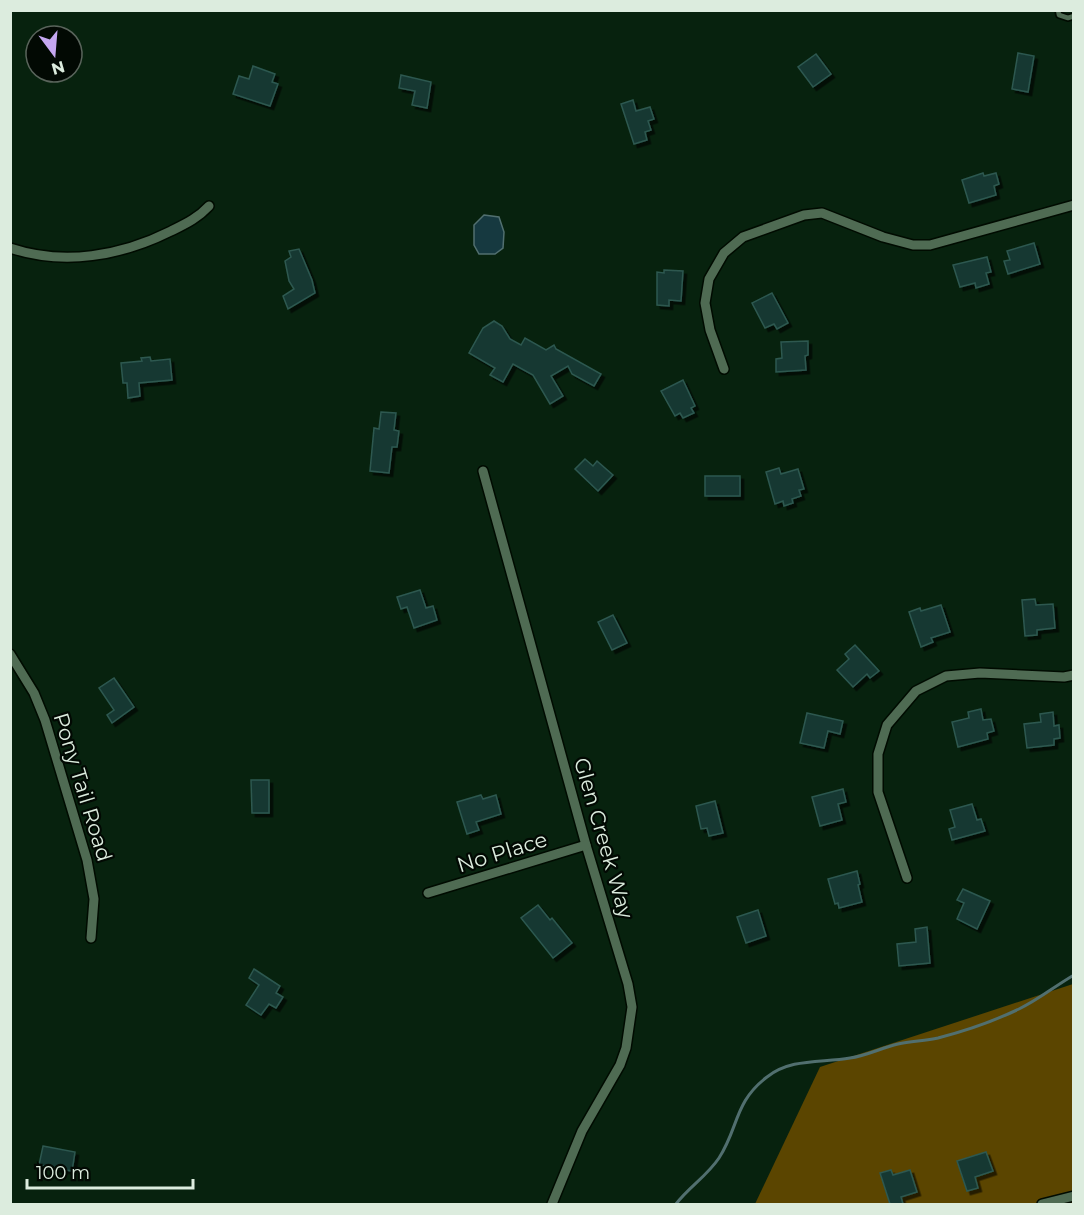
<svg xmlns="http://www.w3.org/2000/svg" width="1084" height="1215" viewBox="0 0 1084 1215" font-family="Montserrat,sans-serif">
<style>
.forest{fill:#5b4500}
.water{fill:#163940;stroke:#516f6f;stroke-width:1.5}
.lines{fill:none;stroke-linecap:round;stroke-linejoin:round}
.stream{stroke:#516f6f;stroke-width:3}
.building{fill:#173933;stroke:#2d5850;stroke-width:1.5;filter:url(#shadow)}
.service-casing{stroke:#000b00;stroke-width:8}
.minor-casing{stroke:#000b00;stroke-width:12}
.service{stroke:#4f6b53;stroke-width:4.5}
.minor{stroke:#4f6b53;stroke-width:9}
.labels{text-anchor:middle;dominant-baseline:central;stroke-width:4.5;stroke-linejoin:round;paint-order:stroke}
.street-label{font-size:21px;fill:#dcecde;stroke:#020903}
</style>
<defs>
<filter id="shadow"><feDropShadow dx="3.5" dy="3.5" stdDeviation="0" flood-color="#0009"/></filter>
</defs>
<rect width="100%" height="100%" fill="#07220e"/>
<path class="forest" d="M1073,984v220h-318l65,-137z"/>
<path class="water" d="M484,215l15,2 5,15 -1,16 -8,6h-16l-5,-9v-20z"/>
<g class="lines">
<path class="stream" d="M676,1204c13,-17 31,-28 43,-46 20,-31 15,-56 48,-81 24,-19 54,-14 83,-19 16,-2 31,-10 48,-14 13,-3 27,-3 40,-6 27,-7 56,-17 81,-29 19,-9 36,-23 55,-34"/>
</g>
<g class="building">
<path d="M1018,53l16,3 -6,36 -16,-3z"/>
<path d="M816,54l15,20 -18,13 -15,-20z"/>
<path d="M253,66l22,8 -3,8 6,2 -8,22 -37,-12 6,-18 10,3z"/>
<path d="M401,75l30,7 -4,26 -15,-3 3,-14 -16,-3z"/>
<path d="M633,100l3,11 14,-4 4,12 -6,2 3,9 -6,2 2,8 -13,4 -13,-40z"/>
<path d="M983,173l1,3 12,-3 3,11 -5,2 2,9 -27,8 -7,-23z"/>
<path d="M1034,243l6,21 -32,10 -4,-13 6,-1 -3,-9z"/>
<path d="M299,249l13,31 3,13 -27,16 -5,-13 11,-7 -5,-8 -4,-20 6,-4 -2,-6z"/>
<path d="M987,257l4,15 -5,1 3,11 -13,4 -1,-5 -15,4 -7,-22z"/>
<path d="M664,270l19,1 -2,30 -12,-1v6l-12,-1v-33l7,1z"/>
<path d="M772,293l16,30 -11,6 -3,-5 -9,4 -13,-25z"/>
<path d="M494,321l8,5 8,13 11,6 4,-7 21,12 8,-5 2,4 45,25 -7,12 -22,-12 -4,-8 -17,10 12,20 -13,8 -17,-29 -20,-11 -10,18 -13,-7 5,-7 -26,-15 14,-25z"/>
<path d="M808,341v14l-3,1 1,14 -30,2v-13l6,-1 -1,-16z"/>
<path d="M150,357l1,4 19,-2 2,21 -33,3 1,13 -12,2 -1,-15h-4l-2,-20 21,-2 -1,-3z"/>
<path d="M683,380l12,26 -4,2 3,5 -11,5 -3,-5 -5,3 -14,-25z"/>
<path d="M381,412l15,1 -2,17 5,1 -2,16h-5l-3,26 -19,-2 4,-43 5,1z"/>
<path d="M585,459l8,7 4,-5 16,14 -15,16 -23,-22z"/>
<path d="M779,468l2,6 17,-5 6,20 -5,1 2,6 -9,3 1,4 -9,3 -1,-5 -8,3 -9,-32z"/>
<rect x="705" y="476" width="35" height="20"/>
<path d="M420,590l6,18 7,-2 4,14 -23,8 -7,-21 -6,2 -4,-12z"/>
<path d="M1035,599l1,6 17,-1 2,24 -18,2v5l-12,1 -3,-36z"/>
<path d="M941,605l9,27 -19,6 2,4 -12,5 -12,-35 11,-4 1,3z"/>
<path d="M613,615l14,28 -15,7 -14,-28z"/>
<path d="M855,645l24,26 -9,7 -3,-4 -14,13 -16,-17 12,-11 -4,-5z"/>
<path d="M114,678l20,29 -22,16 -5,-8 7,-5 -15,-22z"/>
<path d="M981,709l2,11 8,-1 3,12 -7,2 1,6 -30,8 -6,-25 17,-4 -1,-6z"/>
<path d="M1053,712l1,14 5,-1 1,13 -6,1v6l-27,3 -3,-24 17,-2 -1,-8z"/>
<path d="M807,713l36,8 -3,13 -12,-3 -4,17 -24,-5z"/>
<path d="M251,780h18v33h-17z"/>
<path d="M843,789l3,13 -8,2 4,16 -22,6 -8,-29z"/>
<path d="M481,795l2,4 13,-4 5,19 -25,8 3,8 -12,4 -10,-32z"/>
<path d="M715,801l8,32 -14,3 -2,-8 -6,1 -5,-23z"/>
<path d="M972,804l5,16 4,-1 4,12 -33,9 -3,-11 6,-2 -5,-17z"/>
<path d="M857,871l3,13 -2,1 4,17 -23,6 -1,-5 -3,1 -7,-25z"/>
<path d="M963,889l27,12 -13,28 -20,-10 7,-16 -7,-3z"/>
<path d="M538,905l12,15 2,-2 20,25 -19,15 -32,-40z"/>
<path d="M758,910l8,26 -20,7 -9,-26z"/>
<path d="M927,927l3,36 -31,3 -2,-22 19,-2 -1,-13z"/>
<path d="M254,969l26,17 -4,7 7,4 -7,11 -7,-4 -8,11 -15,-10 13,-20 -10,-7z"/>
<path d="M43,1146l32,6 -3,19 -33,-6z"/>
<path d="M986,1152l7,19 -18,6 3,11 -11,3 -10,-30z"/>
<path d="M891,1170l2,5 17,-5 7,22 -16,5 2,7h-13l-10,-31z"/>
</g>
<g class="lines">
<defs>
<path id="service" d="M1058,10l1,5 9,3 6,-2"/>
<g id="minor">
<path d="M10,248c54,18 111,8 161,-17 14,-7 27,-13 38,-25"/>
<path d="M724,369l-14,-39 -5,-27 4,-24 15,-26 19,-16 61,-22 18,-2 61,24 30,8h17l144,-40"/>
<path d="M483,471l103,374 42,139 4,23 -6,41 -6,17 -38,66 -30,73"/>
<path d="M10,654l24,39 11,27 42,140 7,39 -3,39"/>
<path d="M907,878l-29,-86v-38l9,-29 29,-34 30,-15 34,-3 84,4 10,-2"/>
<path d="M428,893l158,-48"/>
<path d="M1042,1204l32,-8"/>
</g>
</defs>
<use href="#service" class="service-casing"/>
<use href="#minor" class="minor-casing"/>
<use href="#service" class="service"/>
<use href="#minor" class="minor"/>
</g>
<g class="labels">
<g class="street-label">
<text transform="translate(83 787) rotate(73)">Pony Tail Road</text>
<text transform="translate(604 838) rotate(74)">Glen Creek Way</text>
<text transform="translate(502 852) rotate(-17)">No Place</text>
</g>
</g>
<rect width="1084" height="1215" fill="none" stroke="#dcecde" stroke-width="24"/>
<g transform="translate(54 54) rotate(164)"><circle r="28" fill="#020903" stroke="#59645b" stroke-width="1.5"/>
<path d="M0-4.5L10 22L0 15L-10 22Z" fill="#c5a7f1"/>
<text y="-9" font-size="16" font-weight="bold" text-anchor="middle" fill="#dcecde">N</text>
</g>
<path d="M27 1179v9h166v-9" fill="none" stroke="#dcecde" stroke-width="3"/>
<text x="36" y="1179" font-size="18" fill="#dcecde" stroke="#020903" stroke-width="4.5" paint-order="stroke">100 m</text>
</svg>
